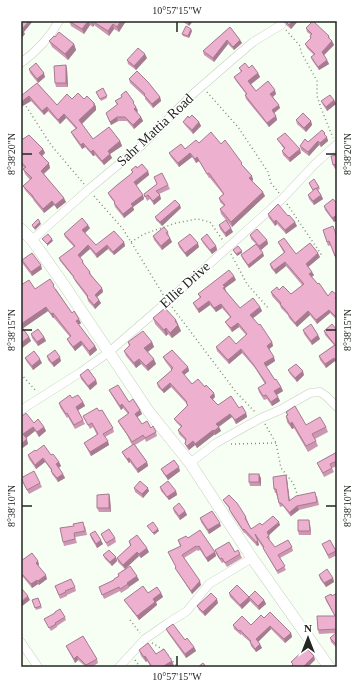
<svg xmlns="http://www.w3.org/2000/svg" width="358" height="688" viewBox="0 0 358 688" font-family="Georgia,serif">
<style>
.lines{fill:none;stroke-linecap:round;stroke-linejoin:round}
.minor-casing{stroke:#c4d1be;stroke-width:9}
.secondary-casing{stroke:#c4d1be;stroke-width:12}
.path{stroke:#868c83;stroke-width:1.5;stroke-dasharray:1 3;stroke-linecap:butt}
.minor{stroke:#fff;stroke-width:8}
.secondary{stroke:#fff;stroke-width:11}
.wall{fill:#cc97b1}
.shaded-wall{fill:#a67b90}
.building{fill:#edb0ce;stroke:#a67b90}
.ticks{fill:none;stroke:#222720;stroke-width:1.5}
.labels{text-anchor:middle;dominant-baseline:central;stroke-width:3;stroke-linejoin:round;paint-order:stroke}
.street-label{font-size:14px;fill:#222720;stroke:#fff}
.neatline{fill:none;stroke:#222720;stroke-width:1.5}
.ticks-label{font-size:10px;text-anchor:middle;fill:#222720}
</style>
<rect width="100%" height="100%" fill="#f7fef3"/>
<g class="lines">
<defs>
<g id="minor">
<path d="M21,63c15,-11 29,-26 38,-42"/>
<path d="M32,240l57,-51 53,-44 52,-52 38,-33 21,-18 28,-17"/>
<path d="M21,410l60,-38 28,-20 59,-51 115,-103 32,-34 22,-20"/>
<path d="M190,463l26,-20 45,-25 19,-8 30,-17 10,-1 6,4 11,11"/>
<path d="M21,642l17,25"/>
<path d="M119,667l26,-28 23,-16 19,-12 22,-27 43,-26"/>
</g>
<path id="secondary" d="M21,229l11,11 30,42 87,130 41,51 62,95 77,109"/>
</defs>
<use href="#minor" class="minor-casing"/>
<use href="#secondary" class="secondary-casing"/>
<g class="path">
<path d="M286,30l14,16 1,6 16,29v15l4,12 12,30"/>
<path d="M207,92l31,35 30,45 3,11 8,10"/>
<path d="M24,103l27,42 33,39"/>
<path d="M94,196l29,33 41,67"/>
<path d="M287,204l36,53"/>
<path d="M131,242l13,-8 32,-11 21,-4 13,3 14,20"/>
<path d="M231,254l16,30 22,25"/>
<path d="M172,307l64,85 19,20"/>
<path d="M21,374l16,18"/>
<path d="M265,424l11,19 5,25 12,15 5,13"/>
<path d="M231,444l45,-1"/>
<path d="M130,620l10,13"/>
<path d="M152,643l12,7"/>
<path d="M168,655l9,12"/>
<path d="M135,660l5,7"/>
</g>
<use href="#minor" class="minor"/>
<use href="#secondary" class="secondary"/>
</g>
<g class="wall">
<path d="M69,21h57l-7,11 -5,-3 -5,7 -15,-11 -1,2 -3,-2 -6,9 -13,-8z"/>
<path d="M182,21h11l-4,5z"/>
<path d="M284,21h14l-7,8 -5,-4 -1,-3z"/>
<path d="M230,27l10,13 2,3 -8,7 -6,-6 -14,18 -10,-7 -1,-4z"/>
<path d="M306,28l23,8 1,3 2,2 2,4 -10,10 5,9 -10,6 -7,-10 -1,-3 3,-2 -7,-7 -2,-4 6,-5 -1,-3 1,-1 -4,-3z"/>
<path d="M192,31l-3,7 -6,-2 -1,-2z"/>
<path d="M55,37l19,7 2,6 -8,10 -16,-13 -3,-6z"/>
<path d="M147,58l-11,12 -8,-6 -1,-4z"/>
<path d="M66,65l1,4 1,18h-12l-1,-4z"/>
<path d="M239,68h10l9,5 2,4 -9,7 5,7 20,3 -3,3 7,11 -6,5 2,3 1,4 -8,7 -23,-28 -1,-4 1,-1 -10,-13 -2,-4 7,-5z"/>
<path d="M29,69l16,8 -7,6 -8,-10z"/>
<path d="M129,79l20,5 11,13 1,4 -8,7 -8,-9v-2l-15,-14z"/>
<path d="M37,83l20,22 15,-6h12l10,4 2,4v3l-15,14 12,15 27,2 2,5 -12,8 2,4 -8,7 -9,-10 -2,1 -8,-9 -3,2 -9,-13 -2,-4 5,-3 -10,-11 -6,6 -12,-13 -4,4 -13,-14 -10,6z"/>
<path d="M103,88l4,10 -6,3 -5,-9z"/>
<path d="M121,95l14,11 3,5 -1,1 4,5 2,4 -9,8 -7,-8h-9l-7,4 -4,-9 10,-11 -2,-4 7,-4z"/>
<path d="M334,100l2,4 -9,7 -4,-6 -2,-4z"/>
<path d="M189,118l10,4 2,4 -8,8 -8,-9 -2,-3z"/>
<path d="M296,120l15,1 1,4 -6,7 -9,-8z"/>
<path d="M326,136l2,5 -7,6 -2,-2 -10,11 -8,-6 -1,-4z"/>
<path d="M21,138l22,11 2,4 -3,3 8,12 -6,6 22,28 -9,7 -3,-4 -10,8 -10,-12 -1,-2 -8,-9 -2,-4 7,-6 -5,-6 -2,-5 1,-1 -3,-3z"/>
<path d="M277,139l24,14 -11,9 -7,-7 -1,-4 2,-2 -5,-7z"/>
<path d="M199,143l22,1 23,23 8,9 1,4 -1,1 13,15 -33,31 -11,-13 -1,-5 4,-3 -4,-4 -1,-4 4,-4 -13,-16h-1l-10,-17 -3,2 -4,-6 -13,10 -8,-10 -2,-4 16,-4z"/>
<path d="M337,155v14h-2l-2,-4z"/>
<path d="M137,168l11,3 1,4 -13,11 7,9 1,4 -11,8 1,3 -10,8 -9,-11 -1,-4v-1l-4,-5 -2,-4 23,-19 1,-2 -1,-2z"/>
<path d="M154,177l14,8 2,4 -11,5 2,5 -7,6 -4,-6 -3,2 -3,-7 13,-10z"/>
<path d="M309,183l10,4 1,2 -2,1 3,5 2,4 -9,6 -5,-6 -1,-4 5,-4z"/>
<path d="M337,204v16l-3,2 -9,-12 -1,-4z"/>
<path d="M181,208l-19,18 -6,-6 -1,-3z"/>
<path d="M268,214l29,12 -11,8 -9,-10 -2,2 -6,-8z"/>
<path d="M219,225l14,7 -7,5 -6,-8z"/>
<path d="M90,228l-5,5 11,12 28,-3 1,4 -11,9 -6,-6 -11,9 -7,-9 -10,9 3,3 1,4 6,7 2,4 10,12 1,4 -6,5 4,6 -6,6 -7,-8 -1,-4 -12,-16 -1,-3 -14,-17 -1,-3 15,-11 -9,-10 -1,-3z"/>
<path d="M323,230l14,7v23h-1l-5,-15 -3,1z"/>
<path d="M168,232l1,4 3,6 -10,8 -8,-10 -1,-4z"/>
<path d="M250,235l17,5 1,4 -7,6 3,6 -15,12 -7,-10 -1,-3 15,-11 -5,-5z"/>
<path d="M201,239l15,7 1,4 -5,4 -9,-11z"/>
<path d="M278,242l18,12 24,3 -12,10 6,8 -2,2 16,19 9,24 -7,-7 -13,11 -7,-9 -13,12 -8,-9 -1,-3 -7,-7 -1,-3 -8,-9 -1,-4 8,-2 12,4 11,-9 -16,-19 -10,8 -5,-6 -1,-4 14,-11 -4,-7z"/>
<path d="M178,243l21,4 -12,10 -8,-10z"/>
<path d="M22,260l20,9 -10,7 -9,-12z"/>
<path d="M236,280l-11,8 1,3 14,17 20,-1 2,4 -9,7 19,24 1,4 -4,3 6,12 -9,6 9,13 6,7 2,4 -6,4 3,6 -8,5 -5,-7 -3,1 -5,-8 -1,-4 7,-4 -10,-16 -13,-15 -13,11 -12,-13 -1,-4 20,-3 10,-9 -7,-8 -7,5 -5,-7 -2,-3 5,-5 -8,-9 -6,4 -6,-7 -11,8 -4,-6 -2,-4 7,-5 -2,-4z"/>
<path d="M21,285l14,4h21l16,24 9,10 -3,2 17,21 2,4 -7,6 -8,-11 -7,6 -6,-8 -2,-4 3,-2 -16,-19h-1l-5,-7 -25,17 6,9 2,4 -9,7 -1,-2z"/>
<path d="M153,318l23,2 5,11 -9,7 -4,-4 -2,2 -11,-12z"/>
<path d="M303,330l15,5 2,4 -8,6 -8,-11z"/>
<path d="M337,330v34l-2,-3 -9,7 -6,-8 -1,-4 15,-11 -9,-10 -1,-4z"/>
<path d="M31,334l13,3 2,4 -8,5 -6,-8z"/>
<path d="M128,342h24l2,5 -6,5 8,12 -8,7 -7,-7 -5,4 -10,-12 -2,-5 5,-5z"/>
<path d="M47,356l14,5 -7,6 -6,-7z"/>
<path d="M163,357l25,10 1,4 -5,4 8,9 13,3 9,6 1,4 -2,2 5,6 21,3 7,5 1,4 -11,7 -4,-7 -13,10 2,4 -6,4v-1l-18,14 -2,-3 -6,5 -2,-2 -2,-4 1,-3 -7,-7 -1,-4 3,-3 -5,-5 -2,-3 13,-13 -1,-3 -15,-16 -7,6 -6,-6 -1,-4 15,-13 -1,-1 -6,-8z"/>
<path d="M25,358l17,5 -9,7 -6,-8z"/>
<path d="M288,370l16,5 -7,7 -7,-8z"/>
<path d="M80,375l16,5 1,4 -7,6 -9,-11z"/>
<path d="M109,390l31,20 2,4 -5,3 5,7 9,4 5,4 1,4 -11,6 -1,-3 -10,6 12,17 1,4 -10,7 -8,-11 -1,1 -5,-7 -2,-4 10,-7 -5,-10 -7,-10 -2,-4 10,-7 -5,-6 -2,2 -10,-16z"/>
<path d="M72,398l11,4 2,4 -7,4 7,14 -10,5 -7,-12 -1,1 -7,-11 -1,-4z"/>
<path d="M99,411l14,17 1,4 -9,5 4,8 -18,11 -5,-9 -2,-4 13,-8 -4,-8 -3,2 -5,-9 -2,-4z"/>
<path d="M286,412l20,13 20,2 2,5 -13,7 3,7 -10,6 -14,-24 -2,1 -5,-7 -1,-6 1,-1z"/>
<path d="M21,417l23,10 2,4 -7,6 -4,-6 -9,7 2,6 -7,5z"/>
<path d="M36,451l15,4 8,7 2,4 -2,2 6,10 -7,4 -6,-8 -1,-4 -6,-8 -9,7 -7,-10 -1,-4z"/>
<path d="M337,452v14l-5,2 2,4 -10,5 -7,-14z"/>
<path d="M161,469l19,2 -12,9 -5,-7z"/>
<path d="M261,478v8h-11l-1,-4z"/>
<path d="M21,479l19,4 2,4 -13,7z"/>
<path d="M287,479l3,22 27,-5 2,9 -20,5 -8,6v1l-8,-11 -3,1 -4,-14h-1l-1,-4z"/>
<path d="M160,487l16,4 1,4 -8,5 -8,-9z"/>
<path d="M134,488l15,3 -6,7 -8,-6z"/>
<path d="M109,494l1,4 1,14h-12l-2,-4z"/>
<path d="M223,500l23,17 5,12 11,-4h18l-11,10 1,4 -1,1 6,7h17l1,4 -13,7 6,12 -8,4 -13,-23 -8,-12 2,6 -2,1 -12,-13h-1l-13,-20 -1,-3 -5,-7z"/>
<path d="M173,508l12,3 2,4 -7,5 -6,-8z"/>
<path d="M200,518l21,8 -12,8 -8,-12z"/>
<path d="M310,524l1,11h-12l-1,-4z"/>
<path d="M85,526l2,9 -12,2 2,6 -13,3 -1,-4z"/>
<path d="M90,534l13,10 -6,4 -6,-10z"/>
<path d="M101,534l14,4 1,4 -8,5 -5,-9z"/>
<path d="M188,538l27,14 1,4 -8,6 -8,-12 -2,1 -1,-1 -13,8 17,27 -9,9 -15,-23 -1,-4 -8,-15 12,-6 -2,-6z"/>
<path d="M129,541l20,11 -8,6 -2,-2 -14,13 14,11 -10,7v1l-8,5 -1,-2 -16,8 -5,-12 15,-7 5,-4 -1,-2 7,-5 -7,-7 -1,-4 13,-12z"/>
<path d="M322,544l14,7 1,4 -8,4z"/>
<path d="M215,550l20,2 5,2 2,4 -15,9 -3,-5 -2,1 -6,-9z"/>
<path d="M103,555l13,2 1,4 -5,5 -7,-7z"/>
<path d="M21,561h17l1,4 -1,1 9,13 -8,6 -1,-1 -6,4 -9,-11 -2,1z"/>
<path d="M319,575l14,3 1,4 -8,5 -6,-8z"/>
<path d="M55,586l20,1 1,4 -9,4v1l-7,3z"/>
<path d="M148,593h13l2,4 -7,5 1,3 -18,15 -13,-17 -2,-3z"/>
<path d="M229,593l35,7 2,4 -7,6 -9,-9 -8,8 -12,-12z"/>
<path d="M337,593v55l-6,-6 -1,-4 6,-5 -17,1 -1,-4 17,-14 -9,-15 -1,-4 7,-1z"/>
<path d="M38,598l4,10 -6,2 -4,-10z"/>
<path d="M218,603l-13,13 -6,-6 -2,-4z"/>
<path d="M65,617l1,3 -9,6v1l-6,4 -7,-12z"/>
<path d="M264,618l27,15 1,4 -7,6 -14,-14 -13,13 4,6 -6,4 -5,-6 -1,-4 -9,-8v1l-7,-6 -1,-4h18z"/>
<path d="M166,629l19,11 9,7 2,4 -10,7 -18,-25z"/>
<path d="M66,646l31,13 1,4 -6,4h-6l-8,-7 -3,3 -7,-13z"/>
<path d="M139,650l17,4 16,7 2,5 -1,1h-22l-4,-6 -1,1 -5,-6z"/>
</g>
<g class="shaded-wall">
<path d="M29,21h4l-9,11 1,2 -4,5v-6l1,-4z"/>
<path d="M88,21h1l1,4 -6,9 -2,-5z"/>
<path d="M92,21l2,4 -1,2 -1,-5z"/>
<path d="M121,21h5l-7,11 -2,-5z"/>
<path d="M187,21h6l-4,5z"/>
<path d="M293,21h5l-7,8 -2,-4z"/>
<path d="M113,24l1,5 -5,7 -1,-5z"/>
<path d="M191,29l1,2 -3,7 -1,-2z"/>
<path d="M227,40l1,4 -14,18 -1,-4z"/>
<path d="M240,40l2,3 -8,7 -1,-3z"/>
<path d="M332,41l2,4 -11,11 -1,-4z"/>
<path d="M74,44l2,6 -8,10 -3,-6z"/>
<path d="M145,54l2,4 -11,12 -2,-4z"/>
<path d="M327,60l2,4 -10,6 -1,-3z"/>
<path d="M66,65l1,4 1,18 -2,-4z"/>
<path d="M44,73l1,4 -7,6 -1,-4z"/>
<path d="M258,73l2,4 -10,8 -2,-4z"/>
<path d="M275,90l1,4 -4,3 -2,-3z"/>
<path d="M29,96l2,5 -10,6v-5z"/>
<path d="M160,97l1,4 -8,7 -1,-4z"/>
<path d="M334,100l2,4 -9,7 -1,-4z"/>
<path d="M94,103l2,4v3l-15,15 -2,-5z"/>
<path d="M279,105l1,3 -7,6 -1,-4z"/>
<path d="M47,107l1,4 -4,4 -2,-4z"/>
<path d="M136,107l2,4 -3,2 -1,-4z"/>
<path d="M64,114l2,4 -6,6 -2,-4z"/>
<path d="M276,116l1,4 -8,7 -2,-4z"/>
<path d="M117,117l1,4 -7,4 -1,-3z"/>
<path d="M141,117l2,4 -9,8 -1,-4z"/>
<path d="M311,121l1,4 -6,7 -2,-4z"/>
<path d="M199,122l2,4 -8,8 -1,-4z"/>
<path d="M327,137l1,4 -7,6 -1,-4z"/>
<path d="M120,141l2,5 -12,8 2,4 -8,7 -2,-4 6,-10z"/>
<path d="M318,141l1,4 -10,11 -1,-4z"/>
<path d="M83,143l2,4 -3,2 -1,-4z"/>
<path d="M43,149l2,4 -4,4 -2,-4z"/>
<path d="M300,149l1,4 -11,9 -1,-4z"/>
<path d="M93,150l2,5 -2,1 -2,-4z"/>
<path d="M190,153l2,4 -13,10 -1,-4z"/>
<path d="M197,157l2,4 -3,2 -1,-4z"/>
<path d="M49,163l1,5 -8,7 -1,-4z"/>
<path d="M148,171l1,4 -14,11 -1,-4z"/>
<path d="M252,176l1,4 -2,2 -2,-4z"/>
<path d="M263,192l2,4 -33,31 -1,-5z"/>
<path d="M143,195l1,4 -11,8 1,3 -10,8 -1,-4 8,-10z"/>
<path d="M160,195l1,4 -7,6 -1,-4z"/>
<path d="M321,195l2,4 -9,6 -1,-4z"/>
<path d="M64,198l2,4 -9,7 -2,-4z"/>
<path d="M52,201l2,4 -10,8 -1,-4z"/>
<path d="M180,205l1,3 -19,18 -2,-4z"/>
<path d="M337,215v5l-3,2 -2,-4z"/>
<path d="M276,220l1,4 -2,2 -1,-4z"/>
<path d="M40,222l1,2 -6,6 -1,-2z"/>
<path d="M295,222l2,4 -11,8 -1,-4z"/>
<path d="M88,225l2,3 -6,6 -2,-4z"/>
<path d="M231,228l2,4 -7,5 -1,-4z"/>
<path d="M170,238l2,4 -10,8 -1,-4z"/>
<path d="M52,239l1,2 -6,5v-2z"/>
<path d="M267,240l1,4 -7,6 -2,-4z"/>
<path d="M124,242l1,4 -11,9 -1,-3z"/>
<path d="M198,243l1,4 -12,10 -2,-4z"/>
<path d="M88,245l2,4 -11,9 -1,-3z"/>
<path d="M107,245l1,4 -11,9 -1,-4z"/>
<path d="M216,246l1,4 -5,4 -2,-4z"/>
<path d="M242,251v2l-5,3 -1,-2z"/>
<path d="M263,253l1,3 -15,12 -1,-3z"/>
<path d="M318,253l2,4 -13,11 -1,-4z"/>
<path d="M285,262l1,4 -10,8 -2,-4z"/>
<path d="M41,265l1,4 -10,7 -1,-4z"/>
<path d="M312,272l2,3 -4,3 -1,-4z"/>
<path d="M234,276l2,4 -11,8 1,3 -2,1 -1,-4v-3z"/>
<path d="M102,288l1,4 -7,6 -1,-3z"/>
<path d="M99,300l2,3 -6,6 -1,-4z"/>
<path d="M209,301l1,4 -11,8 -1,-4z"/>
<path d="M221,304l1,4 -6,4 -2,-4z"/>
<path d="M46,307l2,4 -26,18 -1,-5z"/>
<path d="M260,307l2,4 -10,8 -2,-4z"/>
<path d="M329,310l1,3 -13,11 -1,-4z"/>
<path d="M308,311l2,4 -13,12 -2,-4z"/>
<path d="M53,313l1,5h-1l-2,-4z"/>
<path d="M79,319l2,4 -4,3 -1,-5z"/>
<path d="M176,320l5,11 -9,7 -2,-5 5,-12z"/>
<path d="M238,323l1,4 -7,5 -1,-4z"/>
<path d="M166,328l2,6 -2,2 -2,-6z"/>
<path d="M318,335l2,4 -8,6 -1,-4z"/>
<path d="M29,337l2,4 -9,7 -1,-5z"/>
<path d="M44,337l2,4 -8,5 -1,-4z"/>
<path d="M81,341l1,4 -7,6 -2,-4z"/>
<path d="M152,342l2,5 -8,6 -2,-5z"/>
<path d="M272,342l1,4 -5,4 -1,-4z"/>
<path d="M95,346l2,4 -7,6 -1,-5z"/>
<path d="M241,349l1,4 -13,11 -1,-4z"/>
<path d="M60,357l1,4 -7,6 -2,-4z"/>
<path d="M274,357l1,4 -9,6 -2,-4z"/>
<path d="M334,358l1,3 -9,7 -1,-4z"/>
<path d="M40,359l2,4 -9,7 -1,-4z"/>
<path d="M139,359l2,5 -5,4 -2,-5z"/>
<path d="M154,359l2,5 -8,7 -2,-5z"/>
<path d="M188,367l1,4 -6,5 -1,-4z"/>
<path d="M303,371l1,4 -7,7 -2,-4z"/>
<path d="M96,380l1,4 -7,6 -2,-4z"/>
<path d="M170,383l1,4 -7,6 -2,-3z"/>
<path d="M281,387l2,4 -7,4 -2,-4z"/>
<path d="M214,393l1,4 -3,3 -2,-3z"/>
<path d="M278,397l2,4 -8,5 -1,-4z"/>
<path d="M83,402l2,4 -8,5 -1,-4z"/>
<path d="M122,404l1,4 -2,2 -1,-4z"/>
<path d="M140,410l2,4 -6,4 -1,-4z"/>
<path d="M246,413l1,4 -11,7 -1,-4z"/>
<path d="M230,414l2,3 -14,10 -2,-3z"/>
<path d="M292,422l2,6 -2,1 -2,-5z"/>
<path d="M33,427l2,4 -10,8 -2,-5z"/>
<path d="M44,427l2,4 -7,6 -2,-5z"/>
<path d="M219,427l2,4 -6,4 -1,-4z"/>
<path d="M213,430l2,4 -18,14 -2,-4z"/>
<path d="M27,439l1,5 -7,5v-5z"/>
<path d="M108,441l1,4 -18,11 -1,-4z"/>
<path d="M193,441l2,4 -6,5 -2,-4z"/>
<path d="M43,458l2,4 -9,7 -1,-4z"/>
<path d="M129,458l1,4 -1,1 -2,-4z"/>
<path d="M59,462l2,4 -3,2 -2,-4z"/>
<path d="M147,462l1,4 -10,7 -1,-4z"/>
<path d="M179,467l1,4 -12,9 -2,-4z"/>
<path d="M63,474l2,4 -7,4 -1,-4z"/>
<path d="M259,474l2,4v8l-2,-4z"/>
<path d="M286,475l1,4 3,26 -1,-4z"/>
<path d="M148,488l1,3 -6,7 -1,-4z"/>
<path d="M176,491l1,4 -8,5 -2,-3z"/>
<path d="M109,494l1,4 1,14 -2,-4z"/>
<path d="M297,506l2,4 -8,6 -1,-4z"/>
<path d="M185,511l2,4 -7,5 -1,-4z"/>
<path d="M309,520l1,4 1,11 -1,-4z"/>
<path d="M279,522l1,3 -12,11 -1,-4z"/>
<path d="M220,523l1,3 -12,8 -1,-4z"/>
<path d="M158,529l1,2 -5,4 -1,-2z"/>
<path d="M101,540l2,4 -6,4 -1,-4z"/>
<path d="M258,541l1,4 -2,1 -1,-4z"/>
<path d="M147,548l2,4 -8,6 -2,-4z"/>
<path d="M137,552l2,4 -14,13 -2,-4z"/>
<path d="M215,552l1,4 -8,6 -2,-4z"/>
<path d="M116,557l1,4 -5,5 -2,-4z"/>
<path d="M38,561l1,4 -2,2 -1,-4z"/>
<path d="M46,575l1,4 -8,6 -1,-4z"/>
<path d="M137,576l2,4 -10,7 -2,-4z"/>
<path d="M333,578l1,4 -8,5 -2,-4z"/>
<path d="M37,580l1,4 -6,4 -1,-4z"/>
<path d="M200,581l1,4 -9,9 -1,-3z"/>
<path d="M161,593l2,4 -7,5 1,3 -18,15 -2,-4 16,-17z"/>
<path d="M28,596l2,4 -9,7v-5z"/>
<path d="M249,597l1,4 -8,8 -2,-4z"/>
<path d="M217,599l1,4 -13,13 -2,-4z"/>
<path d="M264,600l2,4 -7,6 -1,-4z"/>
<path d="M270,626l1,3 -14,14 -1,-4z"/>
<path d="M291,633l1,4 -7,6 -1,-4z"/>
<path d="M260,644l2,4 -6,4 -1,-3z"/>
<path d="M194,647l2,4 -10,7 -1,-4z"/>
<path d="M77,656l1,4 -3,3 -1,-4z"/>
<path d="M145,656l2,5 -1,1 -2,-5z"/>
<path d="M314,656l1,4 -7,7h-5z"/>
<path d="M172,661l2,5 -1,1h-11z"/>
</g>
<g class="building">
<path d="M21,21h8l-7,8 2,1 -3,3z"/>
<path d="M69,21h19l-6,8z"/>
<path d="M92,21h29l-4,6 -4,-3 -5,7z"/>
<path d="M285,21h8l-4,4z"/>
<path d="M313,21l16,15 -1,1 4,4 -10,11 5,8 -9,7 -7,-10 4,-3 -10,-10 6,-6 -1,-2 2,-2 -6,-6z"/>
<path d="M186,26l5,3 -3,7 -6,-2z"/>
<path d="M230,27l10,13 -7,7 -6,-7 -14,18 -10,-7z"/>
<path d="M59,32l15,12 -9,10 -16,-13 5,-5 1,1z"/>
<path d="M138,48l7,6 -11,12 -7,-6z"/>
<path d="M36,63l8,10 -7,6 -8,-10z"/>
<path d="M245,63l4,5 3,-3 6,8 -10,8 8,10 12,-10 7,9 -5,4 9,11 -7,5 4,6 -9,7 -22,-28 2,-1 -13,-17 8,-6 -3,-3z"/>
<path d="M66,65v18h-11l-1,-17z"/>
<path d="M137,71l11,11 12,15 -8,7 -8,-9 1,-1 -16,-15z"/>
<path d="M37,83l20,22 10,-11 5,5 6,-6 6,6 3,-3 7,7v3l-15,14 14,19 16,-12 11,14 -12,10 2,3 -8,7 -9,-11 -2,2 -8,-9 -2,2 -10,-13 6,-4 -13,-14 -6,6 -11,-13 -5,4 -13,-15 -8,6v-6z"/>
<path d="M103,88l4,8 -7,3 -4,-7z"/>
<path d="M126,91l8,11 -1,1 3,4 -2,2 7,8 -8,8 -8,-8h-8l-7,5 -4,-9 12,-9 -3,-3 7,-4 -1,-2z"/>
<path d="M330,95l4,5 -8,7 -5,-6z"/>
<path d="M303,113l8,8 -7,7 -8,-8z"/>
<path d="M192,115l7,7 -7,8 -9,-8 5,-6 1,2z"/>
<path d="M322,130l3,3 -1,1 3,3 -7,6 -2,-2 -10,11 -8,-6 5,-7 3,3z"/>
<path d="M211,132l10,12 4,-4 17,23 -1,1 11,12 -3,2 14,14 -32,30 -11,-13 5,-4 -6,-7 5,-4 -15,-21 -2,1 -10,-17 -2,2 -5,-6 -12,10 -9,-10 12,-9 4,5 11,-9 3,3z"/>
<path d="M285,133l15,16 -11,9 -7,-7 3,-3 -8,-9z"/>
<path d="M29,135l14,14 -4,4 10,10 -8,8 23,27 -9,7 -3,-4 -9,8 -10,-12v-1l-10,-10 9,-8 -9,-9 3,-2 -5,-5v-24l2,1z"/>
<path d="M337,155v9l-4,1 -2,-9z"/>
<path d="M142,164l6,7 -14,11 9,13 -12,9 2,2 -10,8 -9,-11 1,-1 -7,-9 9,-8 14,-11 2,-2 -2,-2 5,-4 1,2z"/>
<path d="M162,173l6,12 -12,6 4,4 -7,6 -5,-6 -3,2 -1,-3 13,-10 -3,-7z"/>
<path d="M314,179l5,8 -6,3 -4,-7z"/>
<path d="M316,188l5,7 -8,6 -5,-6z"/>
<path d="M333,199l4,5v11l-5,3 -8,-12z"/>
<path d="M175,200l5,5 -20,17 -5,-5z"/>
<path d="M278,204l10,12 1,-1 6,7 -10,8 -9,-10 -2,2 -6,-8z"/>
<path d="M82,218l6,7 -6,5 14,15 18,-14 10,11 -11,10 -6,-7 -11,9 -8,-9 -10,10 5,6 -1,1 8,10 -1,1 13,15 -7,7 4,5 -5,5 -7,-8 1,-1 -15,-19h1l-15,-19 16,-12 -11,-12z"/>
<path d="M38,219l2,3 -6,6 -2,-3z"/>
<path d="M226,220l5,8 -6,5 -6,-8z"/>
<path d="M333,226l4,11v19h-2l-6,-15 -2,1 -4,-12z"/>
<path d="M164,227l4,5 -2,1 4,5 -9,8 -8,-10z"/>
<path d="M257,229l10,11 -8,6 -9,-11z"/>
<path d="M48,234l4,5 -5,5 -5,-5z"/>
<path d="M190,234l8,9 -13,10 -7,-10z"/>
<path d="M207,234l9,12 -6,4 -9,-11z"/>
<path d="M284,238l12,16 14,-11 8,10 -12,11 6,8 -3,2 9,10 1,-1 9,13 4,-5 5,4 -2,3 2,2v15l-2,1 -6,-6 -13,10 -8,-9 -13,12 -7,-9v-1l-8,-9 1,-1 -10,-11 6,-5 2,3 4,-4 8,8 13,-10 -19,-22 -11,8 -4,-6 15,-12 -7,-10z"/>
<path d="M256,244l7,9 -15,12 -7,-10z"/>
<path d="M238,246l4,5 -6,3 -3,-4z"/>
<path d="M32,253l9,12 -10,7 -9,-12z"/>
<path d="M229,270l5,6 -11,9 2,2 -2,1 17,20 13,-10 7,9 -10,8 9,10 1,-1 12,18 -5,4 7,11 -10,6 11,17 1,-1 5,8 -7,4 4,6 -7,5 -5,-7 -3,1 -5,-8 8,-5 -13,-19 -12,-15 -13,11 -12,-13 13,-11 7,8 11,-10 -9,-11 -7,5 -6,-6 6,-5 -10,-13 -7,4 -5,-7 -11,8 -5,-6 8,-6 -3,-3z"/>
<path d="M50,279l4,6 -1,1 19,27 2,-2 5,8 -3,2 19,25 -6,5 -8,-10 -8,6 -6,-8 4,-3 -18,-23 -2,1 -5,-7 -25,17v-39l8,-5 6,9z"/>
<path d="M165,308l11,12 -1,1 3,4 -8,8 -4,-5 -2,2 -11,-12z"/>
<path d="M311,324l7,11 -7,6 -8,-11z"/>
<path d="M332,324l5,6v32l-3,-4 -9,6 -6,-8 16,-11 -11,-14z"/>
<path d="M21,326l8,11 -8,6z"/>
<path d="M38,329l6,8 -7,5 -6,-8z"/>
<path d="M143,331l9,11 -8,6 10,11 -8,7 -7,-7 -5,4 -10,-12 6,-6 -2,-3z"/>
<path d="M55,350l5,7 -8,6 -5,-7z"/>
<path d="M172,350l16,17 -6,5 10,12 6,-5 7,8 1,-2 8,8 -4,4 8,8 13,-9 8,12 3,-2 4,7 -11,7 -5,-6 -14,10 3,3 -5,4 -1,-1 -18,14 -2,-3 -6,5 -2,-2 1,-5 -8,-9 4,-4 -8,-7 14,-14 -2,-2 1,-1 -17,-19 -8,7 -5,-7 15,-13 -1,-1 2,-1 -10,-11z"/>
<path d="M34,351l6,8 -8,7 -7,-8z"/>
<path d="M296,364l7,7 -8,7 -7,-8z"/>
<path d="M88,369l8,11 -8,6 -8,-11z"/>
<path d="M118,385l11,17 4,-3 7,11 -5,4 7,10 5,-3 4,7 2,-2 3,6 -11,6 -2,-3 -11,7 -5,-8 -9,-13 11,-8 -7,-9 -2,2 -11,-16z"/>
<path d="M70,395l2,3 6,-3 5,7 -7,5 7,13 -9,5 -7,-12 -1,1 -7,-11z"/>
<path d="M295,406l11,19 14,-8 6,10 -14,7 4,7 -10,5 -14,-24 -2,2 -4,-8 2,-1 -2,-3z"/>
<path d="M97,408l2,3 3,-1 11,18 -10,6 5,7 -18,11 -6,-9 14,-9 -6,-11 -4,2 -5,-9z"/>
<path d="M26,413l8,10 4,-4 6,8 -7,5 -4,-5 -10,7 4,5 -6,5v-27z"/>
<path d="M134,444l13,18 -10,7 -8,-11 -2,1 -5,-7z"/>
<path d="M44,445l7,10 2,-1 6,8 -3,2 7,10 -6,4 -6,-7 1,-1 -9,-12 -8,7 -7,-10 7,-5 1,1z"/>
<path d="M337,452v9l-7,3 2,4 -9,5 -6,-10z"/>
<path d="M174,460l5,7 -13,9 -5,-7z"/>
<path d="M34,471l6,12 -13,7 -6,-12z"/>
<rect x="249" y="474" width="10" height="8"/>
<path d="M286,475l3,26 7,-5 19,-4 2,10 -20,4 -7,6v1l-9,-10h-2l-3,-14h-2l-1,-12z"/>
<path d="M140,481l8,7 -6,6 -8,-6z"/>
<path d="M168,481l8,10 -9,6 -7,-10z"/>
<path d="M109,494v14h-12v-13z"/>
<path d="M229,495l8,8 9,14 -1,1 6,11 9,-6 2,2 11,-9 6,6 -12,10 2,4 -2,1 8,10 13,-7 4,7 -14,8 7,11 -8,5 -14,-23 1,-1 -9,-13 3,7 -2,1 -12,-13 -1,1 -14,-21 1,-1 -7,-8z"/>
<path d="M179,503l6,8 -6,5 -6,-8z"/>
<path d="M212,511l8,12 -12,7 -8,-12z"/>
<path d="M298,520h11l1,11h-12z"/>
<path d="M83,522l2,9 -11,2 1,6 -12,3 -3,-14 14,-2 -1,-2z"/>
<path d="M153,522l5,7 -5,4 -6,-7z"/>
<path d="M109,529l6,9 -9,5 -5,-9z"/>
<path d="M200,530l15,22 -9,6 -7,-12 -2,1 -1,-1 -14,9 18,26 -9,10 -16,-23 1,-1 -8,-15 13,-6 -3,-6 8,-4 2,2z"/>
<path d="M95,531l6,9 -5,4 -6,-10z"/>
<path d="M137,535l10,13 -8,6 -2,-2 -14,13 -6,-7 14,-13 -2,-4z"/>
<path d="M330,540l6,11 -8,4 -6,-11z"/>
<path d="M229,542l6,10 3,-2 2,4 -15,9 -3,-5 -2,1 -5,-9z"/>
<path d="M109,550l7,7 -6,5 -7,-7z"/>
<path d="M32,553l6,8 -2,2 10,12 -8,6 -1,-1 -6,4 -10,-11v-12z"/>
<path d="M130,566l7,10 -10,7 1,1 -8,5 -1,-2 -17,8 -3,-8 15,-7v-1l5,-3 -1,-2z"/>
<path d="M327,569l6,9 -9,5 -5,-8z"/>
<path d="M71,579l4,8 -10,4 1,1 -7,3 -4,-9z"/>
<path d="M237,585l12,12 -9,8 -11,-12z"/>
<path d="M143,586l5,7 9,-6 4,6 -8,6 2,3 -18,14 -13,-16z"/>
<path d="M22,589l6,7 -7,6v-12z"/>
<path d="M255,591l9,9 -6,6 -9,-9z"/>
<path d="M211,593l6,6 -14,13 -6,-6z"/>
<path d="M337,593v36l-19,1 -1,-14h18l-10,-19 6,-3 1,2z"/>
<path d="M38,598l3,8 -6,2 -3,-8z"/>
<path d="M60,609l5,8 -10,6 1,1 -7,4 -5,-9 11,-6v-1z"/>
<path d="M270,612l21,21 -7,6 -14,-13 -14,13 4,5 -5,5 -5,-7 1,-1 -11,-11 -1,1 -6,-6 9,-9 9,9 10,-10 3,3z"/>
<path d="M173,624l12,16 2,-2 7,9 -9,7 -19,-25z"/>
<path d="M337,632v13l-7,-7z"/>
<path d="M83,636l14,23 -11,6 -9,-9 -3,3 -8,-13z"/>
<path d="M148,643l8,11 8,-5 8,12 -10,6h-10l-7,-11 -1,1 -5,-7z"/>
<path d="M306,648l8,8 -11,11h-12l2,-3 -2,-2z"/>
<path d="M203,663l3,4h-8z"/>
</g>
<path class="ticks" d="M177,22v10M22,154h10M326,154h10M22,330h10M326,330h10M22,506h10M326,506h10M177,656v10"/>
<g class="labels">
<g class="street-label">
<text transform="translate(155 130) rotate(-43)">Sahr Mattia Road</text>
<text transform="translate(185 285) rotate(-42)">Ellie Drive</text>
</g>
</g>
<rect width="358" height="688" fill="none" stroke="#ffffff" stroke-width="44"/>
<g transform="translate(308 638)" stroke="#ffffff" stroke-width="3" paint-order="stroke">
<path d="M0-3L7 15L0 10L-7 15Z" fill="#222720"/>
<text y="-6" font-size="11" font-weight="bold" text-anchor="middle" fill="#222720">N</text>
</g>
<rect x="22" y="22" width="314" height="644" class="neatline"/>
<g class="ticks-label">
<text x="177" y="14">10°57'15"W</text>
<text transform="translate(11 154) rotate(-90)" y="4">8°38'20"N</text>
<text transform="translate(347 154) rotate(-90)" y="4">8°38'20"N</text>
<text transform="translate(11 330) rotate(-90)" y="4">8°38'15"N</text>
<text transform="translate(347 330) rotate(-90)" y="4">8°38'15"N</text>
<text transform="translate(11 506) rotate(-90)" y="4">8°38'10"N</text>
<text transform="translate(347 506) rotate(-90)" y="4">8°38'10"N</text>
<text x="177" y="680">10°57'15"W</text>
</g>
</svg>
